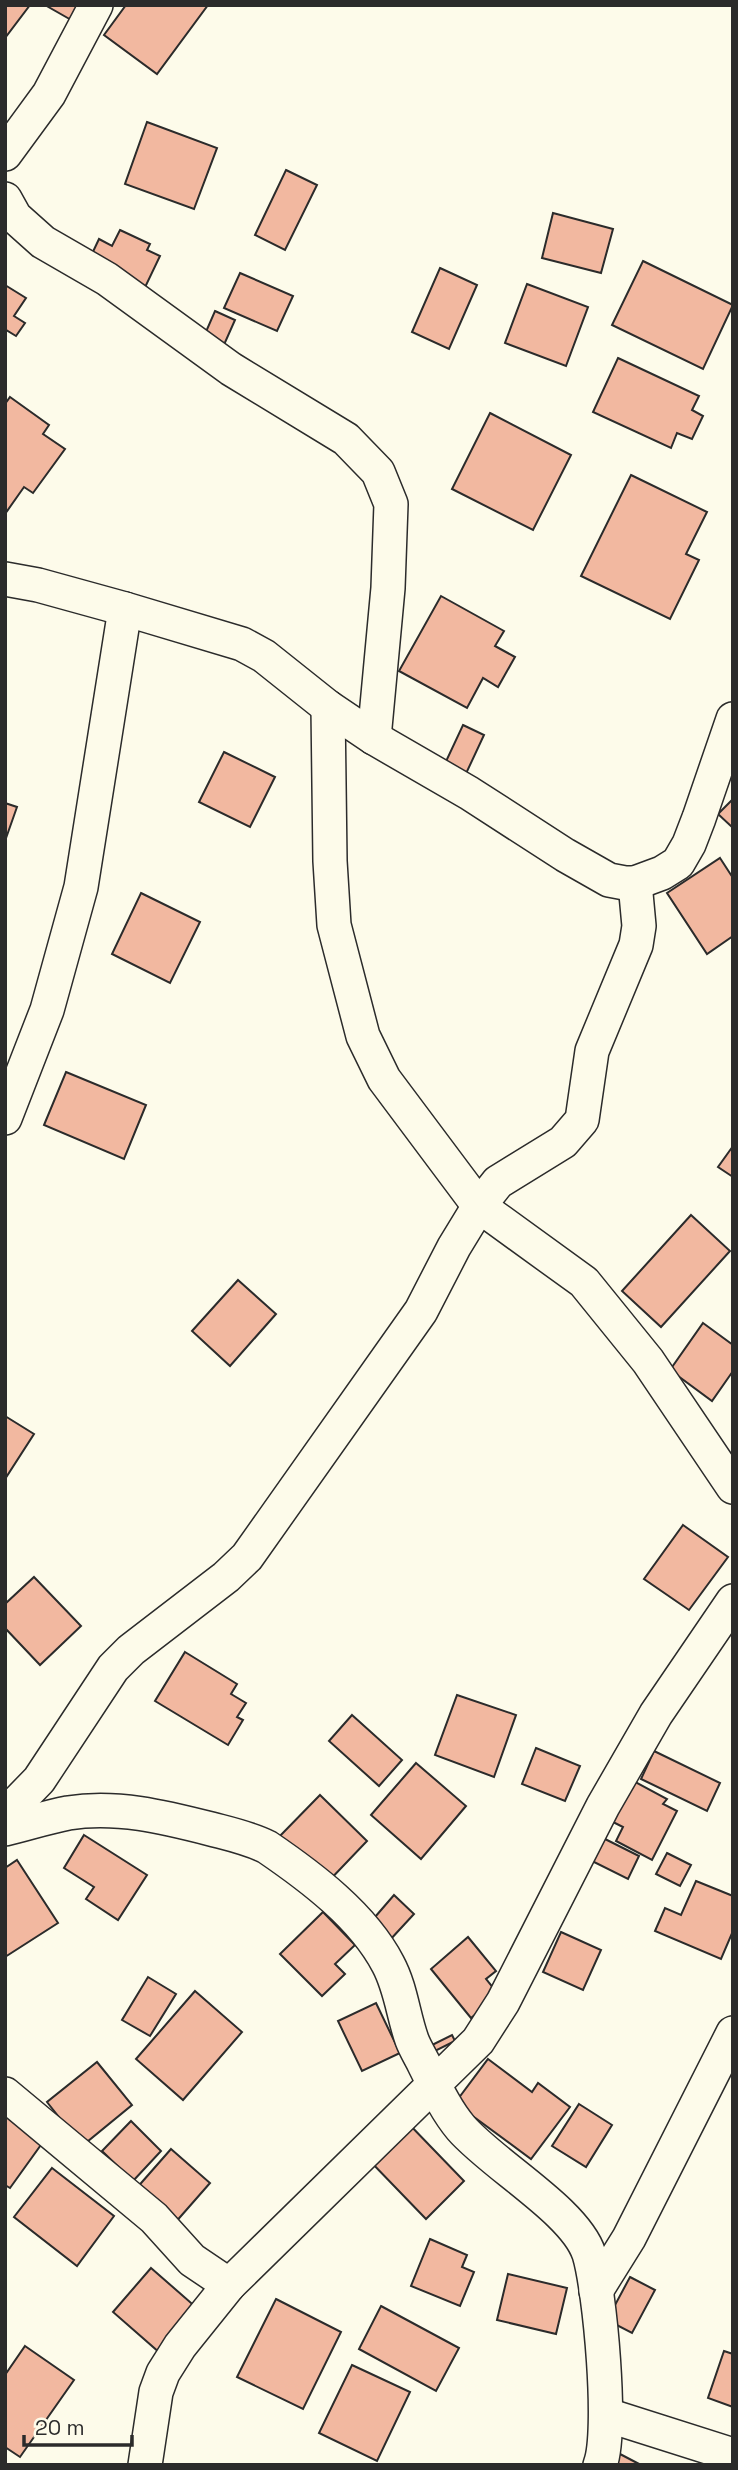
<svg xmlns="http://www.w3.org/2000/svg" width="738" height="2470" viewBox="0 0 738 2470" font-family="'Space Grotesk',sans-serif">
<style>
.building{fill:#f2b8a0;stroke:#2b2b2b;stroke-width:2}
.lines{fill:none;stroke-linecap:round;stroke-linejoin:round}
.minor-casing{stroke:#2b2b2b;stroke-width:36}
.minor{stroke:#fdfbea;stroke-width:33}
</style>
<rect width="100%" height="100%" fill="#fdfbea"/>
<g class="building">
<path d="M5,5h25l-25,33z"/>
<path d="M45,5h37l-9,16z"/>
<path d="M126,5h82l-51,69 -53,-39z"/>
<path d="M147,122l70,26 -23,61 -69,-25z"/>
<path d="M286,170l31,15 -32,65 -30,-15z"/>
<path d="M553,213l60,16 -12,44 -59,-15z"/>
<path d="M120,230l30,14 -3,6 13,6 -22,46 -56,-27 17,-36 13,7z"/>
<path d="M643,261l90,44 -30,64 -91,-44z"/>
<path d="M440,268l37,17 -28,64 -37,-17z"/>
<path d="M240,273l53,23 -16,35 -53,-23z"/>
<path d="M527,284l61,23 -22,59 -61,-23z"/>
<path d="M5,285l21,13 -12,18 11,7 -9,13 -10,-6 -1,2z"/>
<path d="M215,311l20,9 -20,45 -20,-8z"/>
<path d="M618,358l81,38 -7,14 11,6 -11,23 -15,-6 -6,15 -78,-36z"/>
<path d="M10,397l39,28 -6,9 22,15 -32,44 -9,-6 -19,27v-110z"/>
<path d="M490,413l81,42 -38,75 -81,-41z"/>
<path d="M631,475l76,37 -21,42 13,6 -29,59 -89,-43z"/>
<path d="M441,596l63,35 -9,15 20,11 -17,30 -15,-9 -16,30 -68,-37z"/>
<path d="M463,725l21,10 -21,45 -21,-10z"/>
<path d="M224,752l51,25 -25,50 -51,-25z"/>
<path d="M733,799v29l-15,-14z"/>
<path d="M5,803l12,4 -12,34z"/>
<path d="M720,858l13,20v58l-26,18 -40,-61z"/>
<path d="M141,893l59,29 -30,61 -58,-29z"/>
<path d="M66,1072l80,33 -22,54 -80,-34z"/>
<path d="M733,1146v31l-15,-10z"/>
<path d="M691,1215l39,36 -69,76 -39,-36z"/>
<path d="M238,1280l38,34 -46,52 -38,-35z"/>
<path d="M703,1323l30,22v26l-21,30 -42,-31z"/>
<path d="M5,1416l29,18 -29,45z"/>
<path d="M683,1525l45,32 -39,53 -45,-31z"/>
<path d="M34,1577l47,49 -41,39 -35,-37v-24z"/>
<path d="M185,1652l52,32 -6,10 15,9 -9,14 6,3 -15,25 -73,-44z"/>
<path d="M457,1695l59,20 -22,62 -59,-22z"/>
<path d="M352,1715l50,45 -23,26 -50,-45z"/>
<path d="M536,1748l44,18 -15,35 -43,-17z"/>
<path d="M654,1751l66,32 -13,28 -66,-32z"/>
<path d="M416,1763l50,43 -45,53 -50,-44z"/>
<path d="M626,1777l41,22 -4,5 14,7 -25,49 -36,-19 7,-14 -18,-9z"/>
<path d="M320,1795l47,46 -43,45 -48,-46z"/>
<path d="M84,1835l63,40 -29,45 -32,-21 8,-12 -30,-19z"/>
<path d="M601,1837l38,19 -11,23 -38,-19z"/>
<path d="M667,1853l24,12 -11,21 -24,-12z"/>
<path d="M17,1860l41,63 -53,34v-89z"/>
<path d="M696,1881l37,15v35l-12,28 -66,-28 10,-23 16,7z"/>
<path d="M394,1895l20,19 -25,27 -20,-17z"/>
<path d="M323,1912l32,33 -20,19 10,10 -23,22 -42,-42z"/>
<path d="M561,1932l40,18 -18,40 -40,-18z"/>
<path d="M468,1937l28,34 -10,8 13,16 -28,23 -40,-49z"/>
<path d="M148,1977l28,17 -26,42 -28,-16z"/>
<path d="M195,1991l47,41 -59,68 -47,-41z"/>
<path d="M376,2003l24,50 -38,18 -24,-50z"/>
<path d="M452,2035l3,6 -20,10 -3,-6z"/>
<path d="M488,2059l44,33 6,-9 32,24 -39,52 -76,-56z"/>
<path d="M97,2062l35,43 -50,41 -35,-44z"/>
<path d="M579,2104l33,21 -26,42 -34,-21z"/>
<path d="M5,2116l38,26 -33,46 -5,-3z"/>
<path d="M131,2121l30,30 -28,30 -31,-30z"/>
<path d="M406,2121l58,60 -38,38 -58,-60z"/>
<path d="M171,2149l39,34 -36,41 -39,-34z"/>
<path d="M52,2168l62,48 -37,50 -63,-49z"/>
<path d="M430,2239l37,16 -5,12 12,5 -14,34 -49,-20z"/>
<path d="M151,2268l47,41 -38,44 -47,-41z"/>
<path d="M508,2274l59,14 -11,46 -59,-14z"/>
<path d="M630,2277l25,13 -23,43 -25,-13z"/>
<path d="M276,2299l65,33 -38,77 -66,-32z"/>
<path d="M381,2306l78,42 -23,43 -77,-42z"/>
<path d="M25,2346l49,34 -54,77 -15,-10v-72z"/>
<path d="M724,2351l9,3v53l-25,-9z"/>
<path d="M352,2365l58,27 -33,69 -58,-28z"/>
<path d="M620,2454l21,11h-27z"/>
</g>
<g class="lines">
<defs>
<g id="minor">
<path d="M5,154l44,-60 47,-89"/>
<path d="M5,199l10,18 28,25 64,37 124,90 115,70 32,33 13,32 -3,84 -14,150"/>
<path d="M5,579l33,6 87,24 117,35 22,12 64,51 46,31 95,55 96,62 44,25 16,3h10l27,-10 16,-10 11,-19 10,-26 34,-99"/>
<path d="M328,707l2,154 4,64 29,111 21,43 95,127 105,76 64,79 85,126"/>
<path d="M5,1118l42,-108 34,-123 44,-278"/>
<path d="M5,1815l34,-35 74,-112 18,-18 95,-73 21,-20 174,-246 33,-64 25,-41 19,-24 65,-40 19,-22 10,-69 44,-106 3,-19 -4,-43"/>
<path d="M5,1829c21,-5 42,-12 63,-16 48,-8 96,4 143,16 19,5 38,9 56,18 44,30 96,69 121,117 13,24 15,51 24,76 3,8 8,16 12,24 11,22 21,45 37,64 32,37 114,83 128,126 11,36 24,178 11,211"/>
<path d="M5,2094l149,124 38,42 37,25"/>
<path d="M596,2291l33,-53 104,-205"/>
<path d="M607,2415l126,40"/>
<path d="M145,2465l11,-73 7,-19 17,-27 49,-61 249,-244 25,-39 100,-196 53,-92 77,-113"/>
</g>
</defs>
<use href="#minor" class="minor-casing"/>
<use href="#minor" class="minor"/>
</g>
<rect width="738" height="2470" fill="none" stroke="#2b2b2b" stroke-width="14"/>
<path d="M24 2435v10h108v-10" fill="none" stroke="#2b2b2b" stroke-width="3.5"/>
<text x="35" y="2435" font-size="21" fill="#2b2b2b" stroke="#fdfbea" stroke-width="5" paint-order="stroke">20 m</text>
</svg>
